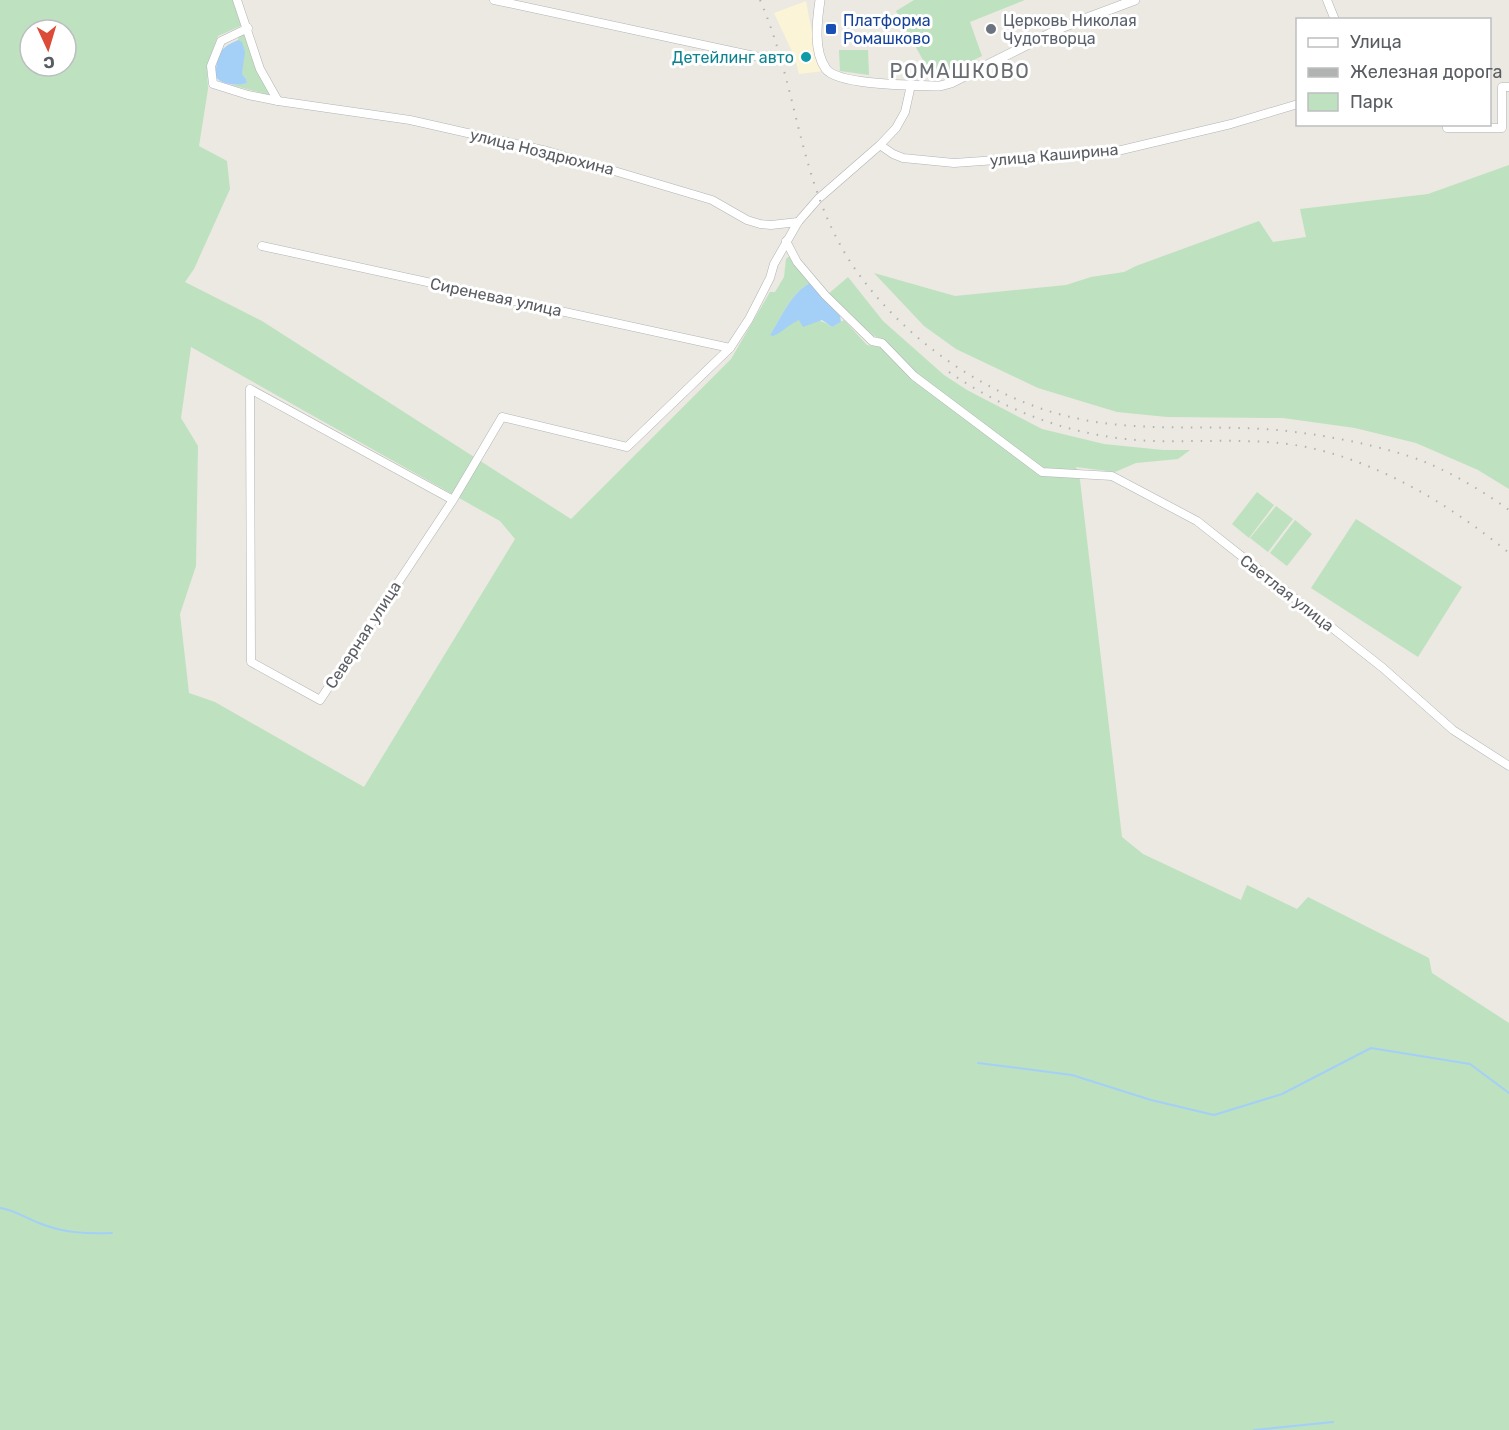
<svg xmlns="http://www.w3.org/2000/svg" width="1509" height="1430" viewBox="0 0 1509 1430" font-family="Rubik,sans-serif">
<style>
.commercial{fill:#fbf4d6}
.green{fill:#bee1c0;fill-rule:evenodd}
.water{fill:#a4d0f8}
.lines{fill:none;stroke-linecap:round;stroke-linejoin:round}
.stream{stroke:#a4d0f8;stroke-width:2}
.minor-casing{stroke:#b1b3b7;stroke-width:9}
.tertiary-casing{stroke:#b1b3b7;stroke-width:10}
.minor{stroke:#fff;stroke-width:8}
.tertiary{stroke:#fff;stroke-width:9}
.rail{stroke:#b1b2b2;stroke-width:2;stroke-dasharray:1.5 8;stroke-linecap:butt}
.transit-dot{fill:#1a4fb4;stroke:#fff;stroke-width:2}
.worship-dot{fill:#6b7280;stroke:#fff;stroke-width:2}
.culture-dot{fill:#0f9aa8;stroke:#fff;stroke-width:2}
.labels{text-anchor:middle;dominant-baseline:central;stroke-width:6;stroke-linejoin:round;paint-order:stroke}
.transit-label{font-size:16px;fill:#164399;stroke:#fff;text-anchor:start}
.worship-label{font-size:16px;fill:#5b616d;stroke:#fff;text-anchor:start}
.culture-label{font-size:16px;fill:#0d838f;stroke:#fff;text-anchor:end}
.street-label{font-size:16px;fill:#595c61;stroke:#fff}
.quarter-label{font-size:20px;letter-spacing:1.5px;fill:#6a6e72;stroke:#fff}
</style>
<rect width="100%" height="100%" fill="#ebe9e1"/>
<path class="commercial" d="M806,1l6,32 12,38 -25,3 -4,-16 -21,-45z"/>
<g class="green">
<path d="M0,0h234l9,25 -25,11 -11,30 1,23 -9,57 28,15 3,28 -36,80 -9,13 77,39 309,198 160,-160 39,-67h5l9,-15 2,-18 8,-7 16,31c-19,10 -29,35 -40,52 9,-3 13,-7 21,-12 12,-7 30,-4 41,4l12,-7 23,25 13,2 22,22 10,1 -27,-30 -11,-4 -47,-41 21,-18 35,44 61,54 23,15 75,39 62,15 59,6h27l-12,9 -42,4 -21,9 -39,-5 4,13 42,357 21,17 98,46 6,-15 50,24 11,-12 121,61 3,15 77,50v407h-1509zM30,30h36v36h-36zM191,347l309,174 15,18 -151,248 -149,-85 -26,-9 -9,-79 16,-48 2,-120 -17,-28z"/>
<path d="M914,0h111l-55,22 12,34 -48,24 -38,-69z"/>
<path d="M246,33l28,63 -43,-11 16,-2 -1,-4 -4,-5c0,-11 6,-26 -4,-34l1,-4z"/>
<path d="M839,50h29l1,25 -29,-4z"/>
<path d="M1509,165v324l-31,-19 -62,-27 -61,-15 -72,-10 -116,-1 -50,-5 -79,-24 -82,-39 -32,-23 -50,-53 81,23 111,-11 25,-8 33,-5 12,-6 123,-45 14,21 33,-5 -6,-28 128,-15z"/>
<path d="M1257,492l17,13 -25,33 -17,-14z"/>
<path d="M1276,506l17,13 -25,33 -18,-14z"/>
<path d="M1356,519l106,68 -44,70 -107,-69z"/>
<path d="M1295,520l17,14 -25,32 -17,-13z"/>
</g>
<g class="water">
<path d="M238,40l4,2 3,10 -3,22 4,5 1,4c-13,3 -23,2 -32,-6 3,-22 2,-28 23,-37z"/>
<path d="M810,283l30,33 1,6 -9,5 -10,-7 -19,7 -4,-7c-10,4 -16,12 -26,16l-3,-1c11,-17 21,-42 40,-52z"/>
</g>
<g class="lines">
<g class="stream">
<path d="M978,1063l94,12 79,25 63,15 68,-21 89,-46 99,16 39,29"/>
<path d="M0,1208c15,2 25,10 39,15 24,10 48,11 73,10"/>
<path d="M1254,1430l79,-8"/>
</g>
<defs>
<g id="minor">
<path d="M237,0l23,69 18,32"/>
<path d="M494,0l265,57"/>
<path d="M1327,0l8,20"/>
<path d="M248,28l-27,13 -10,25 2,18 35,11 30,6 132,19 137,31 165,49 35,20 13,4 11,1 27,-3"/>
<path d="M1447,124v4h55v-41h7"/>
<path d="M880,145l13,9 10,4 51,5 159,-11 118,-28 67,-20"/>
<path d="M786,241l11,21 28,33 47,46 10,2 32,33 128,96 70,4 85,45 186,147 70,62 56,36"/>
<path d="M262,246l468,102"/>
<path d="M453,500l-203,-111 1,273 69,38 133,-200 49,-83 125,30 103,-99 19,-29 21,-41 4,-14 24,-42 20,-23 62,-54 16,-17 9,-16 6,-27"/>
</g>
<path id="tertiary" d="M820,0c-3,21 -7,51 6,69 13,17 92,16 114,17l11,-3 112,-56 72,-27"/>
</defs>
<use href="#minor" class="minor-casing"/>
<use href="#tertiary" class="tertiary-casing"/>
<use href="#minor" class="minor"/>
<use href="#tertiary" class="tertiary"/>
<g class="rail">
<path d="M760,0c38,87 38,181 91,263 49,74 136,136 224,155 66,15 135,6 202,12 44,4 108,16 148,32 29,12 59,30 84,48"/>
<path d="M949,372c61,42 129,66 203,69 42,1 85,-2 127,2 83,8 167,58 230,110"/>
</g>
</g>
<rect class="transit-dot" x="825" y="23" width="12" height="12" rx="3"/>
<circle class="worship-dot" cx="991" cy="29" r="6"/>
<circle class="culture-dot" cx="806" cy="57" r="6"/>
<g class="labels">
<g class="transit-label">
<text x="843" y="20">Платформа<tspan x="843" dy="18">Ромашково</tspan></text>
</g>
<g class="worship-label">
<text x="1003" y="20">Церковь Николая<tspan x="1003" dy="18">Чудотворца</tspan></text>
</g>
<g class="culture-label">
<text x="794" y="57">Детейлинг авто</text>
</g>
<g class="street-label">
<text transform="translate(542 152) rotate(14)">улица Ноздрюхина</text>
<text transform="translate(1054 155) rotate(-5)">улица Каширина</text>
<text transform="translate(496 297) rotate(12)">Сиреневая улица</text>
<text transform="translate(1287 593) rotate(38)">Светлая улица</text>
<text transform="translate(363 635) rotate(-57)">Северная улица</text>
</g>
<g class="quarter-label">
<text x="960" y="71">РОМАШКОВО</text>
</g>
</g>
<rect x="1296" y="18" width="195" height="108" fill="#ffffff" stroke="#bdbec0" stroke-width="1.5"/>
<rect x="1308" y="38" width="30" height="9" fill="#ffffff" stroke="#bdbec0" stroke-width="1.5"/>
<text x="1350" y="48" font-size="18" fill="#595c61">Улица</text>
<rect x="1308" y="68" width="30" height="9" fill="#b1b2b2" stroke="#bdbec0" stroke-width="1.5"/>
<text x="1350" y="78" font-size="18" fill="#595c61">Железная дорога</text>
<rect x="1308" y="93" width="30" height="18" fill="#bee1c0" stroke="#bdbec0" stroke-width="1.5"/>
<text x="1350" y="108" font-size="18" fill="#595c61">Парк</text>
<g transform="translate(48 48) rotate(176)"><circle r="28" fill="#ffffff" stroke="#bdbec0" stroke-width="1.5"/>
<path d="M0-4.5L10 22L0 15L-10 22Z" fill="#db4b37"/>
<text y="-9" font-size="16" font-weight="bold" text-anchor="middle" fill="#595c61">С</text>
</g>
</svg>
